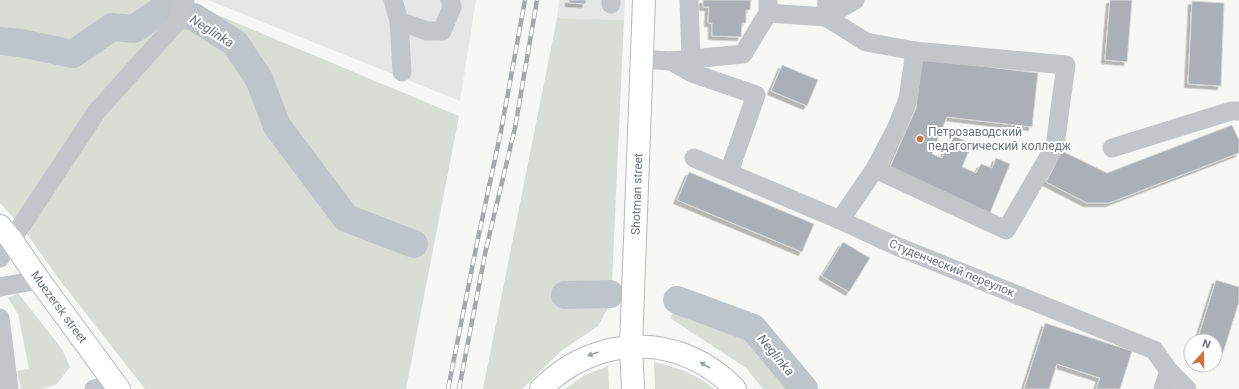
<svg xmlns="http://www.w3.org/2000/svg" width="1239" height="389" viewBox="0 0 1239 389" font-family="Roboto,sans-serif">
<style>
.built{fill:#e5e6e5}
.green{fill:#d8ded6}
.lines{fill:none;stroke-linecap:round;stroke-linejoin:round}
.river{stroke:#bdc5ca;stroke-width:28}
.building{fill:#abb0b6;stroke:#d9d9d7;filter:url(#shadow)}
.major-casing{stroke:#b5b8bc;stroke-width:24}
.minor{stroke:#c3c6c9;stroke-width:19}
.major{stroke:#fff;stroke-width:22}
.rail-casing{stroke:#a5a9ae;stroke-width:4.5}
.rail{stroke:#fff;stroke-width:3;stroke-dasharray:9;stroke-linecap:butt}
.oneway{fill:#969ea8}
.poi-dot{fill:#d0733b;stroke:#fff;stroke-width:1.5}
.labels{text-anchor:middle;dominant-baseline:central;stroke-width:4;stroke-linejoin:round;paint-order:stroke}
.poi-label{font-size:12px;fill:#697482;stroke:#fff;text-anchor:start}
.street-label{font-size:12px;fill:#697482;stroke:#fff}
.water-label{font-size:13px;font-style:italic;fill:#65747e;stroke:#fff}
</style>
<defs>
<filter id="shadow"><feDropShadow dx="-3.5" dy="3.5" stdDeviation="0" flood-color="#0004"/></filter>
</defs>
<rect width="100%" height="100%" fill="#f7f7f5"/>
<g class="built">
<path d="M208,0h268l-16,101z"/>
<path d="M559,0h66l-1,20 -67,-2z"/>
</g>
<g class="green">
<path d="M0,0h182l277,116 -53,273h-261l-83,-106 -41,-57 -21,-23z"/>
<path d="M557,18l67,2 -13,283 -13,23 -37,25 -39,38h-39z"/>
<path d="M18,293l44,56 8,18 -13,17 -14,5h-22l-4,-18 12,-2 -11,-55 -10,-16z"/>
<path d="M677,305l70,25 38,45 8,14h-30l-17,-21 -76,-50z"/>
<path d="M654,362c25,6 40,11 60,27h-59z"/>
<path d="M608,366l1,23h-44l20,-14z"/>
</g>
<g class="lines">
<g class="river">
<path d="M0,41l21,2 52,11 39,-27 22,2 29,-20 31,8 41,26 24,36 18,47 69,92 68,26"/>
<path d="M565,295l45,-1"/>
<path d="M677,300l76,28 51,61"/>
</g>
</g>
<g class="building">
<path d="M569,0h17l-1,4 -16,-1z"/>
<path d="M703,0h48l-1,10h-4v13h-4l-1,14 -29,-1v-13h-4l1,-16h-6z"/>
<path d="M1110,0h22l-5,62 -22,-2z"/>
<path d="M1192,1l32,2 -3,83 -33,-2z"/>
<path d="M922,59l116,14 -6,54 -85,-10 -15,37 10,4 10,-23 20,9 -10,23 14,6 5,-9 11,4 4,-10 14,6 -20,49 -101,-44 27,-61z"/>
<path d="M782,65l36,15 -11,26 -36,-15z"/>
<path d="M1232,125l7,15v13l-130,50h-22l-41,-21 16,-31 45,22z"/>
<path d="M689,172l125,52 -12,28 -125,-52z"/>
<path d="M843,242l27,16 -21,34 -27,-16z"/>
<path d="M1216,280l23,7v15l-16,51 -8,-2v-10h-18z"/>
<path d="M1045,323l87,28 -12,38h-24l4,-11 -43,-14 -8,25h-25z"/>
</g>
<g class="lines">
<defs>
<g id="major">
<path d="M0,226l11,13 28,41 80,109"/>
<path d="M541,389c55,-56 140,-57 194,0"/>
<path d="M633,389l-2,-43 13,-346"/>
</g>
</defs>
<use href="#major" class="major-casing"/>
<g class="minor">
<path d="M393,0l6,21"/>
<path d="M689,0l2,59"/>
<path d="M827,0l-1,17 40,25 49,9 151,14 -11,81 -49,84 -131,-61"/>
<path d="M611,4v-4"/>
<path d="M768,13l58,4 29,-17"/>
<path d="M641,59l30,2 21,12 64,22 -27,77"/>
<path d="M671,61l72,-7 25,-41v-13"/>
<path d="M402,72l-3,-51 28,10h15l10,-24 -2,-7"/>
<path d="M1112,148l119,-37h8"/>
<path d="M694,158l146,62 56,26 258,104 15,21 18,18"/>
<path d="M840,220l35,-51 21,-40 12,-30 7,-48"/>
<path d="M0,258l11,-19 10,-13 76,-115 80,-89 8,-22"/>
<path d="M0,287l39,-7"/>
<path d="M0,318l9,71"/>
<path d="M94,389l21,-5"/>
<path d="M1163,389l6,-18"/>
</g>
<use href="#major" class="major"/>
<defs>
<g id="rail">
<path d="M448,389l29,-146 24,-112 24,-131"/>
<path d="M459,389l27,-140 29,-121 22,-128"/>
</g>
</defs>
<use href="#rail" class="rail-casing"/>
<use href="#rail" class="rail"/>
</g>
<defs><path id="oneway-solid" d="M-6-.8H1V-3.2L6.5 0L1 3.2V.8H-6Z"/></defs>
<g class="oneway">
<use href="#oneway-solid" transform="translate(593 354) rotate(161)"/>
<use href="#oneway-solid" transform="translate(705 365) rotate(-149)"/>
</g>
<circle class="poi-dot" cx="920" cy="139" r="4"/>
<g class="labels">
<g class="poi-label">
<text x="928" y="132">Петрозаводский<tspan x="928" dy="14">педагогический колледж</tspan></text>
</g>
<g class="street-label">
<text transform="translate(637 194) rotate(-88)">Shotman street</text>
<text transform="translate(952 268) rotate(22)">Студенческий переулок</text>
<text transform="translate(59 307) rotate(54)">Muezersk street</text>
</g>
<g class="water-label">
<text transform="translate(212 31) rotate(32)">Neglinka</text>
<text transform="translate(776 355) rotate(50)">Neglinka</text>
</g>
</g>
<g transform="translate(1203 353) rotate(21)"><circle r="19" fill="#ffffff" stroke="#c3c7cd"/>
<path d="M0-3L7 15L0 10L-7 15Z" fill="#d0733b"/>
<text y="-6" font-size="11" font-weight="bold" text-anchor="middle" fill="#697482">N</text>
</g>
</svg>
